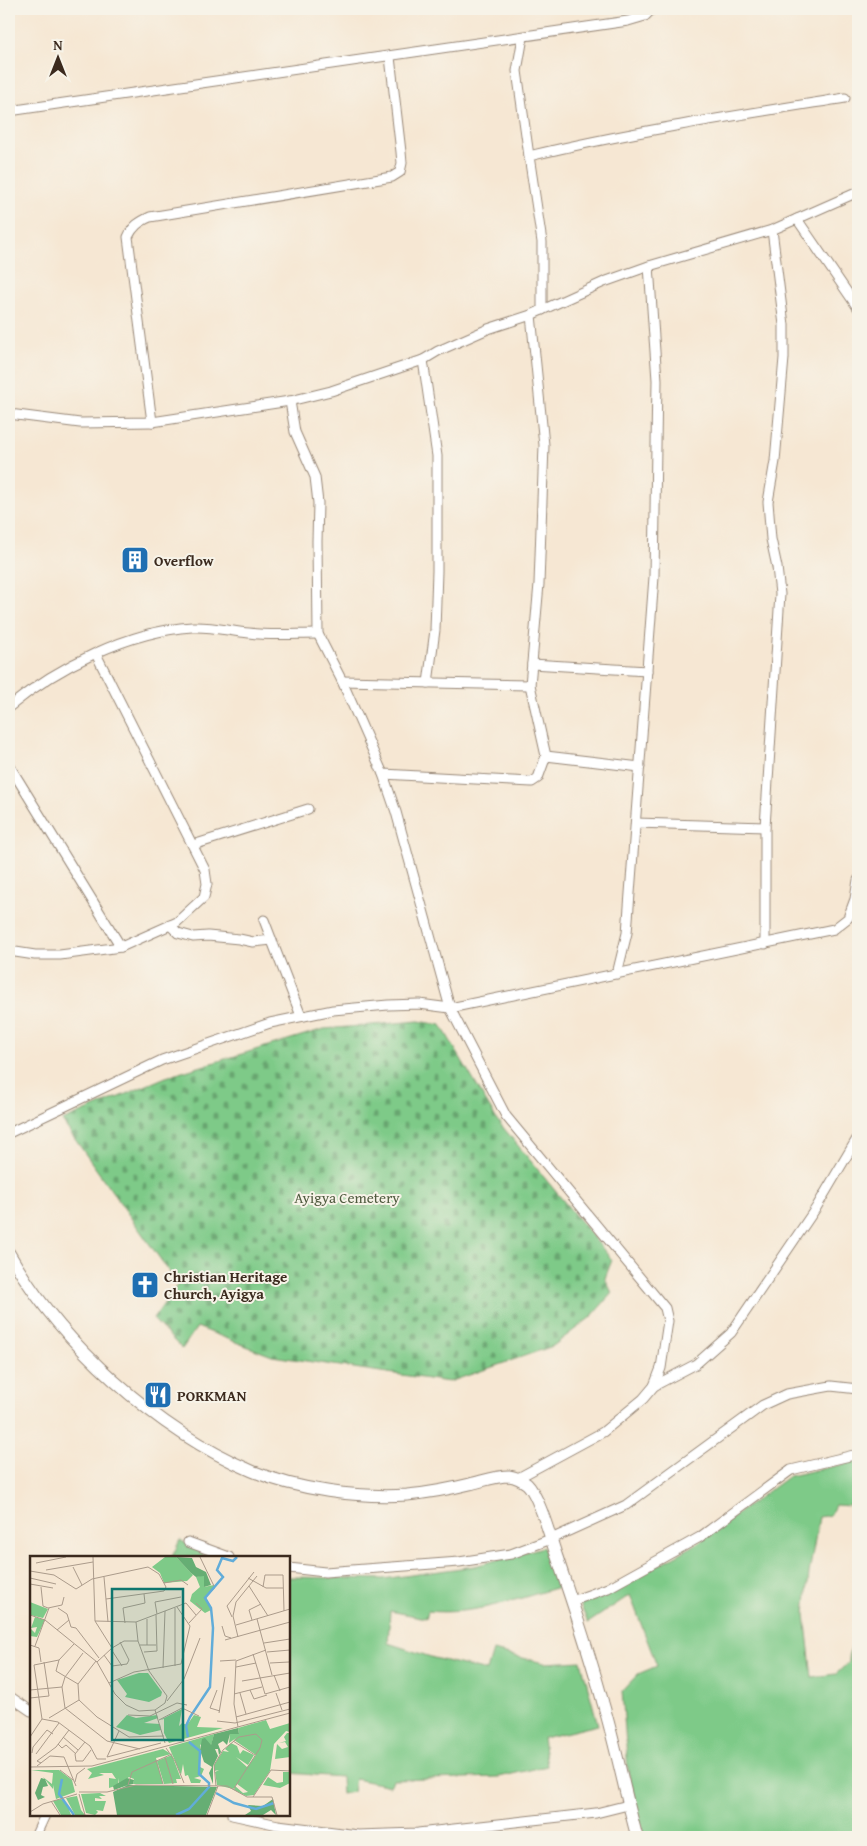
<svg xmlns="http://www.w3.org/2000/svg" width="867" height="1846" viewBox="0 0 867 1846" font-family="'Gentium Book Plus',serif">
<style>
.grass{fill:#7eca88;stroke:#5c7a53}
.cemetery{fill:url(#cemetery-stones);stroke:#5c7a53}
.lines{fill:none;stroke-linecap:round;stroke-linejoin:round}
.street-casing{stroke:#988878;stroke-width:11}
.secondary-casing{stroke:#988878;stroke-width:13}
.street{stroke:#fff;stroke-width:9}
.secondary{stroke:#fff;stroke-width:11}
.labels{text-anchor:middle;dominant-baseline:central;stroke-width:4;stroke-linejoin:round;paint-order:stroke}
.poi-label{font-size:15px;font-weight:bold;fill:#3b2a1e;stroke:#f7f3e8;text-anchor:start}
.park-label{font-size:15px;fill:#4f5a3e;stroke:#f7f3e8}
.inset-river{fill:none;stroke:#61acd9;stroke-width:2.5}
.inset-road{fill:none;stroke:#ab9b8b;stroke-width:1}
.view{fill:#0f766e;fill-opacity:0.15;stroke:#0f766e;stroke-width:2.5}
.inset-edge{fill:none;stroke:#3b2a1e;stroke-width:2.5}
</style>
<defs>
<pattern id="cemetery-stones" width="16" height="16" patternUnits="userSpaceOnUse" patternTransform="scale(1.25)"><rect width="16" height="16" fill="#7eca88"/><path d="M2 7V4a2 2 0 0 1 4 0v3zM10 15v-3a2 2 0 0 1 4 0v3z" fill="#68a46f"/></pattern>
</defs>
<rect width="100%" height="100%" fill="#f7f3e8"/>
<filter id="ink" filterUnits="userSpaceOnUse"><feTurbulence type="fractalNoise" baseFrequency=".02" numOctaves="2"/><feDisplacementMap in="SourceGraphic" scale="10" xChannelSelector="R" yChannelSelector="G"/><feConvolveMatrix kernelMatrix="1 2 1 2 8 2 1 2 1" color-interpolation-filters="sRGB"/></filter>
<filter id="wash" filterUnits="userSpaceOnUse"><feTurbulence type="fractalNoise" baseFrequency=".0096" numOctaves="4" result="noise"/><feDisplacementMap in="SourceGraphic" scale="20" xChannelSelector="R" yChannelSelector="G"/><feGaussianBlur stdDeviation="1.12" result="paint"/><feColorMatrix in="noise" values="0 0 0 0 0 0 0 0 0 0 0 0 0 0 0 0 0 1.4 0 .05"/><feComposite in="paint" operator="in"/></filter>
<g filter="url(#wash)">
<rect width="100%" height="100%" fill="#f6e7d3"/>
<g class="grass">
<path d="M858,1461v16l-7,29 -16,-1 -5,10 -11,2 -10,56 -4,41 7,63 24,-3 13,-12v-9l5,-12h4v196h-214l-16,-66 -6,-80 16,-17 19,-8 -27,-71 -42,28 -8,-19 50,-23 63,-35 96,-70z"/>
<path d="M180,1540l24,14 -2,3h-30z"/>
<path d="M543,1547l16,40c-42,12 -87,29 -131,24l-2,7 -36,-7 -2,32 46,15 53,13 6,-20 51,12 37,-2 17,64 -55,13 4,28 -48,11 -106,3 -3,6 -35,-7 -2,13 -11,2 -1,-17 -52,-4v-196l94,2 92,-13z"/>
</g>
<path class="cemetery" d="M419,1021l22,4 56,95 115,140 -7,18 7,15 -21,24 -38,29 -104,36 -177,-26 -75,-29 -15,22 -29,-30 25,-35 -116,-163 104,-44 158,-48z"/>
</g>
<g filter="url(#ink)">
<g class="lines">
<defs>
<g id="street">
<path d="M523,37l-6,34 12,85"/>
<path d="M9,111l619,-90 17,-5 7,-7"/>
<path d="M797,219l61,89"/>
<path d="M542,310v-68l-13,-86c104,-25 210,-41 316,-58"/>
<path d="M423,360l14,96v115l-2,59 -7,53"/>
<path d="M290,401l5,31 20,45 3,26 -1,38 1,93 24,47 41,93 13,38 54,196 56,108 159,192 3,13 -7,47 -7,18 -11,13 -40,33 -85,46"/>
<path d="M9,414l71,9 72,-1 138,-21 41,-10 92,-31 15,-9 50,-22 43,-14 73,-33 45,-16 123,-36 86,-38"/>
<path d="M152,422l-24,-185c5,-11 11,-15 22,-20l242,-40 8,-5 2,-9 -1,-11 -11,-95"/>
<path d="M532,664l115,7"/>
<path d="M342,681l188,4"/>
<path d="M9,707c48,-40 120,-76 183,-80 19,-1 38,4 57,6 22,3 46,1 69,1"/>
<path d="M546,756l94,11"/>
<path d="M9,765l112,182"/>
<path d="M383,774l149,8 6,-4 8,-22 -16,-71 9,-101 5,-139 -13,-130"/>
<path d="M636,823l129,4"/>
<path d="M193,845l115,-36"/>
<path d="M264,920l37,96"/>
<path d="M170,925l8,8 15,4 15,-1 31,3 14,3 19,-2"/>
<path d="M765,944v-117l15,-233 -3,-27 -6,-28 -3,-37 7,-41 9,-103v-33l-12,-95"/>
<path d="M9,951l26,4h25l61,-8 56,-25 27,-25 3,-13 -2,-14 -109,-216"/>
<path d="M617,974l10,-41 27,-356 3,-197 -8,-114"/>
<path d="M9,1133l153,-73 108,-37 63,-13 55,-5 31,-1 31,4 384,-79 14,-11 7,-19 3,-19"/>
<path d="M654,1386l42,-22 35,-31 85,-125 42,-71"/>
<path d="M188,1542l41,15"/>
<path d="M289,1568l36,4 134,-10 52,-8 40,-15 75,-34 137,-100 24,-11 44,-8 27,3"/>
<path d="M572,1601l36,-13 92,-51 91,-67 67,-16"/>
<path d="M9,1696l22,15"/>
<path d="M232,1815l46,10 80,10 60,-2 178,-20 32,-8"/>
<path d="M35,1837l10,-22"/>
</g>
<path id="secondary" d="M9,1253c51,90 147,177 243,218 46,19 105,27 155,24 21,-2 43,-6 63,-11 13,-3 26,-8 39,-8 7,1 13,4 18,8 12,11 24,56 30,73 16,48 33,97 46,146 13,44 22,90 34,134"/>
</defs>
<use href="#street" class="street-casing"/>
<use href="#secondary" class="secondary-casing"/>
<use href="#street" class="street"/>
<use href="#secondary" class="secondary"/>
</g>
</g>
<defs>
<symbol id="building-square" viewBox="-11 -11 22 22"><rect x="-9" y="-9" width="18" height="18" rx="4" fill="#1f6fb2" stroke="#f7f3e8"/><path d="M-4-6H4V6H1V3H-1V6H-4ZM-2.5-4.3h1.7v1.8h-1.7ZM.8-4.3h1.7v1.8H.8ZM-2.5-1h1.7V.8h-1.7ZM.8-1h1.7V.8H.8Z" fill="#fff"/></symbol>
<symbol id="church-square" viewBox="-11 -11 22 22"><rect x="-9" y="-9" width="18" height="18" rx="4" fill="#1f6fb2" stroke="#f7f3e8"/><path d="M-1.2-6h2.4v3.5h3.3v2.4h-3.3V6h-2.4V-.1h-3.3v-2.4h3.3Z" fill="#fff"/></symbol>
<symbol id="restaurant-square" viewBox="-11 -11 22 22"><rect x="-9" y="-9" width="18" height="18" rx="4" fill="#1f6fb2" stroke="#f7f3e8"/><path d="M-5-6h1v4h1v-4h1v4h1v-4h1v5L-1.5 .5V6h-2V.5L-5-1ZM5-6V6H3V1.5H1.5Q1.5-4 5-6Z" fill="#fff"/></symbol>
</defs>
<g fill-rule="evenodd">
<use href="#building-square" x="119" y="544" width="32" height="32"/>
<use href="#church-square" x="129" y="1269" width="32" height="32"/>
<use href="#restaurant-square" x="142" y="1379" width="32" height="32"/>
</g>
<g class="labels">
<g class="poi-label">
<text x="154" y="560">Overflow</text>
<text x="164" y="1276">Christian Heritage<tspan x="164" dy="17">Church, Ayigya</tspan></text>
<text x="177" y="1395">PORKMAN</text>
</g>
<g class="park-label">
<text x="347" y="1197">Ayigya Cemetery</text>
</g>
</g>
<g transform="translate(30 1556)">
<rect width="260" height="260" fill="#f6e7d3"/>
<path d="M135,1h11l17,18 -6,6 -23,2 -4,-10 -8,-6zM174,19v12l10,-2 1,3 -9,9 5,13 -6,3 -15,-12 2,-7 8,-7 -4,-10zM0,46l18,7 -5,9 -13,-3zM5,61l10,3 -8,17 -7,-1 1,-7 4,4 2,-6 -6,1zM152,153l-3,17 3,-3 5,2 7,-10 7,2 -4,10 26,1 -54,15 -5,-10v-14l-4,1zM97,159l9,3 21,-3 1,3 -14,5 16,1 1,6 -21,5 -24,-8zM236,164l4,9 20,-6v9l-4,-1 -12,13 -4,27 -16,24 -8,1 -12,-6 1,-4 8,7 5,-1 -11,-8 -4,5 -16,-4 -2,-13 4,-2 -5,1v-6l9,-14 6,1 -4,-3 6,-6 6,3 3,8 3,-4 11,5 -6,10 -12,-8 11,10 9,-12 -22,-15 2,-2 -7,5 1,-9h9l-1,-6zM257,177h3v24l-15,2 2,-15 5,5 6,-2 -3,-5 -6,1 7,-2 -2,-4zM184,178l-3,12 -6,-4 -5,3v22l4,2 -3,7 -7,2 7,2 -1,3h-9l-3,-8 -3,1 -2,-12 -2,11 -12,-28zM133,193l8,5 -15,4 7,26h-30l1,-5 -5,-2 -10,8 -1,-7v7l-9,3v-10l7,1 -4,-6h-13l5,2 -16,4 4,-6 -5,-4zM142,199l9,24h-5l1,4 -13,1 -7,-23zM1,214h28l13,10 3,12 -19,7 -3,-14v4l-10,-12 9,7 1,-11zM253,216h7v11l-10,5 -17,-3 5,-8 9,6 6,-1zM70,237l6,3h-7l3,3 -7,-1v3h11l-3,10 -7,-1 2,2 -3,3 -9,-2 -5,-19zM47,240l4,14 4,5h-10l-9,-17zM31,243l6,5 4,11h-10l-8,-14z" fill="#7eca88"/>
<path d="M146,1l16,1 4,9 10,5 5,13 -7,2v-11l-8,1 -5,-4zM208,172l1,6h-9l-3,11 -4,-4 -5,3 3,8 -2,3 -1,-6h-3l3,7 -5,10v18l-4,-11 3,-6 -8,-5 -4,-12 2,-11 3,-1 6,7 3,-11zM11,222l4,1 3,7 -5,1 -2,8 4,2 -7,3 -3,-7zM97,222l7,2 -1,4 -5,1 89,2 -11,28h-89l-4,-23 15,-7 -14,5 -1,-4zM243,243l3,16 -5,-5 -8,5h-18l6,-4 -3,-6 15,1z" fill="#66ae74"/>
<path d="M109,117h9l14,19 -1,4 -12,6 -24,-5 2,-3 -10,-14z" fill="#7eca88"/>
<path class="inset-river" d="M158,181l-2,-11 4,-9 20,-30 3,-59 -2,-20 -6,-10 18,-21 -6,-7 5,-12 11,3 4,-4M32,223l-3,15 15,21M186,237l18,10 22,6 18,-6M146,259l13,-6 20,-22v-4l-10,-9 1,-23 -11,-9"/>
<path class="inset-road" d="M63,1l2,64 17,27 -15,14M170,1l14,29M6,7l30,-6M43,11l9,18M16,14l47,-8M0,15l24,4 22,14 16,-10 56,-12 11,7 7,13 -2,4 -58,8M74,21l4,45M0,22l26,6M218,22l18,10h17M134,27l17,-3 7,5M0,28l23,4M219,30l19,30M11,31l2,19 5,2 14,-3 2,-8M233,31l2,-12h18l1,36M28,52l9,6 4,13 5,1 23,30M127,58l-2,-12 26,-5M0,59l15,5 52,42 18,32 11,11 13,6 16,-1 10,33M202,61l-5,-11 27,-34M117,63v26M227,63l15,56M222,64l-3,-10 12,-6M65,65l41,1 50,-19 10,12M106,66l2,19 11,30 18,25 -2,7 -10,7M95,67l-2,-15 22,-5 -1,-9M159,67l13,-14 -6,-6M206,69l54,-16M192,70l3,10 6,2M27,74l12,-10M208,81l-5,-21 3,-14 21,-26M195,84l65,-18M234,87l26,-4M0,89l9,3 2,14M110,89h16M5,90l14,-38M82,92l12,-7h14M81,93l11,17M114,96l13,-1 -1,-36M237,96l23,-2M53,97l-18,24 -3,10 3,21 42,33 33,8M223,98l12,40 25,-7M74,99l8,11 15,-2 2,-4 -9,-18M29,104l-3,11 22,13M66,105l-18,23 1,16 18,17 32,20 35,-1M190,105l16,-1M240,107l19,-1M145,110v-58M206,111l20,-4M133,112l2,-57M244,119l6,16M212,125l48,-8M79,127l25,-11 47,-8 9,-38 -13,-19M0,134l32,-3M187,134l-7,18 10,3M220,134l4,9 13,-4M210,137l6,21M246,137l6,17M204,138l28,-7M0,142l19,-2 -5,-34M137,145l17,-22 16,-41M189,157l6,-36M98,159l22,1 27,-13 10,2M206,161l54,-15M19,162l30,-18M12,163l16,3 32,24 7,13h9M129,164l23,-12 17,8M187,165l18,2 55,-14M208,171l-4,-23 2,-43 30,-11M0,181l12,-18 -8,-54 25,-5 15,-16M33,181l15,13M203,185l22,14M55,186l-10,12 1,7h7l8,-11M28,188l4,4 4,-3 10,9M136,192l9,13M2,197l1,-6 14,-17 6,4M6,198l23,-31M77,201l54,-14M77,201l12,-26M135,201l8,27M126,204l7,24M145,205l9,22M11,207l-4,-2 19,-14 13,-17M7,210l13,-10 14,1 12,29M0,211l62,-1 198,-53M30,214l13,10M45,226l2,-8 8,-6M98,229l4,-13 40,-18M186,230l-2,-21 9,-15 16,-13 17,-3 6,6 -2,8 -27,42M49,236h28l29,-7 91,1 20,11h25l5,18M49,238l6,21M223,241l18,-27 19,1M21,245l9,14M0,256l13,-8 34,-10M177,259l11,-29"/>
<path class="view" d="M82,33h71v151h-71z"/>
<rect width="260" height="260" class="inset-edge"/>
</g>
<rect width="867" height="1846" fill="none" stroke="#f7f3e8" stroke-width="30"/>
<g transform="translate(58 58)" stroke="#f7f3e8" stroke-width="4" paint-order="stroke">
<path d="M0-4L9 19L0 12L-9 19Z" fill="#3b2a1e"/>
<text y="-8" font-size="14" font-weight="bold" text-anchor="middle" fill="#3b2a1e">N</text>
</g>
</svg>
